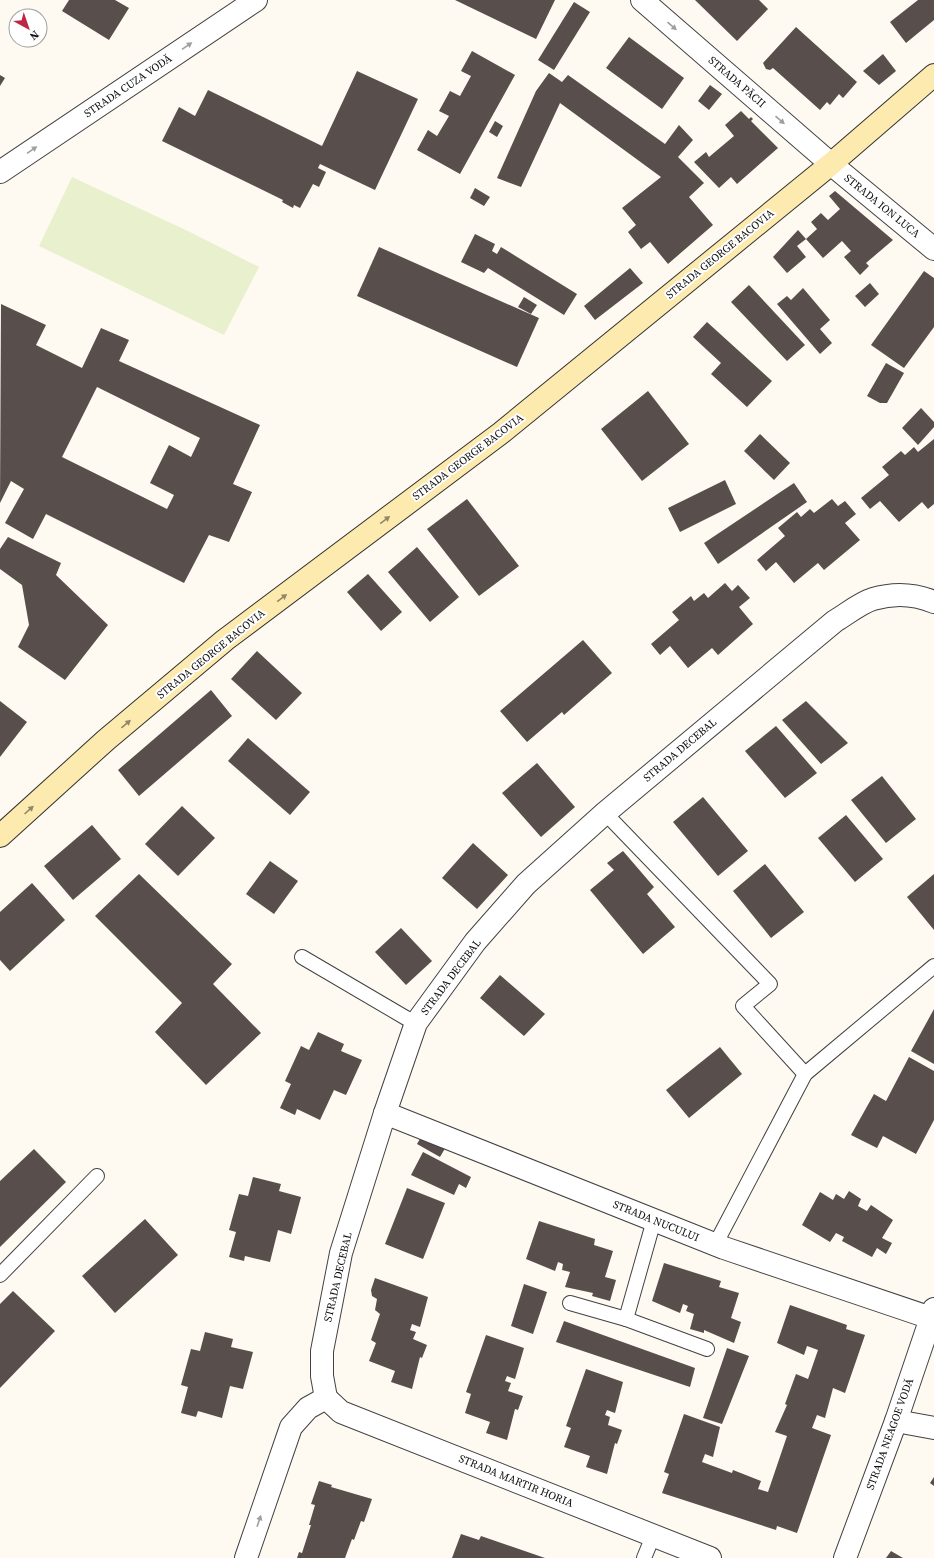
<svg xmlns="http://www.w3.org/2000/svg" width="934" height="1558" viewBox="0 0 934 1558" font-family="'Source Serif 4',serif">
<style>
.pitch{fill:#e9f0cd}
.building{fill:#584e4b;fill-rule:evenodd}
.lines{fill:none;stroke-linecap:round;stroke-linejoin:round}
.lane-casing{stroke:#424242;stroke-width:16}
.street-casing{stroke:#424242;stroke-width:24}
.secondary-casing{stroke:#313131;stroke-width:24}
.lane{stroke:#fff;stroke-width:14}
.street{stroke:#fff;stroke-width:22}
.secondary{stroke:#fdeaae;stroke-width:22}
.oneway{fill:#9f9f9f}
.oneway2{fill:#928766}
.labels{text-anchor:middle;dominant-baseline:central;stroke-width:4;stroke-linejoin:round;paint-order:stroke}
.street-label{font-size:11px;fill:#0f0f0f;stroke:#fff}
</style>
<rect width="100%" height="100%" fill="#fffaf1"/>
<path class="pitch" d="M72,177l118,55 69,35 -35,68 -185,-89z"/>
<g class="building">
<path d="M69,0h46l14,8 -20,32 -47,-29z"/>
<path d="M455,0h100l-19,39z"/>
<path d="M695,0h64l9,9 -31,32z"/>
<path d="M918,0h16v20l-28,23 -16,-21z"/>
<path d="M574,2l16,10 -36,58 -16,-10z"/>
<path d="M796,27l61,55 -14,16 -4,-4 -9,11 -3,-3 -7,8 -47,-42 -3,2 -4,-1 -3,-6z"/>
<path d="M629,37l55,41 -22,31 -56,-41z"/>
<path d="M472,51l43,24 -55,99 -43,-24 11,-20 9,6 12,-20 -10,-5 11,-20 10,5 11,-20 -10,-5z"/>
<path d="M883,54l13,17 -17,14 -16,-14z"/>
<path d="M357,71l61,28 -43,91 -55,-26 -2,4 8,4 -7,15 -6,-3 -13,24 -6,-3 -1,3 -11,-6 1,-2 -121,-59 17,-34 16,9 13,-26 114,56z"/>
<path d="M549,73l13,9 6,-7 97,69 14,-19 14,15 -15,17 26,26 -15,14 24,28 -45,39 -18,-22 -9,7 -13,-17 8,-7 -14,-17 39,-31 -101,-74 -39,84 -24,-9 39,-87z"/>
<path d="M0,75l5,3 -5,8z"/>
<path d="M710,85l12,9 -13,16 -11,-9z"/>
<path d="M741,111l8,8 2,-2 2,2 -2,2 27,27 -41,36 -6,-7 -12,11 -25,-26 12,-10 3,5 25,-21 -9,-11z"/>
<path d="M495,121l8,5 -6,11 -8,-5z"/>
<path d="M475,188l15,9 -6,9 -14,-8z"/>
<path d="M835,191l58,49 -27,23 3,3 -9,9 -16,-18 7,-6 -9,-10 -19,17 -17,-19 -9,7 9,11 -19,16 -14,-16 25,-27 8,9 11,-10 -6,-7 10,-9 7,7 12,-11 -11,-13z"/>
<path d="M475,234l20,10 -3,7 5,3 4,-7 76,47 -13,21 -76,-47 -4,5 -23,-11z"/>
<path d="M379,247l160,71 -22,49 -160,-71z"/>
<path d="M630,268l13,15 -48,37 -11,-14z"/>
<path d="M924,271l10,7v49l-30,41 -33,-23z"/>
<path d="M870,283l9,11 -14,13 -10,-11z"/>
<path d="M749,285l56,60 -18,16 -56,-59z"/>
<path d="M803,288l27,32 -10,9 12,14 -12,11 -43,-50 10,-8 4,4z"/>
<path d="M524,297l13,8 -6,9 -13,-7z"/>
<path d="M1,304l45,21 -10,20 46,23 19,-40 28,12 -10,21 141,64 -27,59 19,8 -23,50 -20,-7 -25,48 -138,-69 -13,25 -28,-16 19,-34 -13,-8 -11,22zM97,387l103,51 -9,19 -22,-12 -19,38 24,12 -7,14 -105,-52z"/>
<path d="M707,322l65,59 -25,26 -36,-33 10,-11 -28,-26z"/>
<path d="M886,363l18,10 -17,30h-7l-13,-7z"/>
<path d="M648,391l41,53 -47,37 -41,-52z"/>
<path d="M921,408l13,14v5l-16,18 -16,-17z"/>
<path d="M760,434l30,29 -16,17 -30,-29z"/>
<path d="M934,439v65l-6,5 -6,-7 -23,20 -19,-21 -10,8 -9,-11 28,-23 -7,-8 19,-16 4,4 9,-8 4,5z"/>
<path d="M725,480l11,24 -56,28 -12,-24z"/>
<path d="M794,483l13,19 -89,62 -14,-21z"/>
<path d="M467,499l52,67 -40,30 -52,-67z"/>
<path d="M832,499l6,7 7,-5 11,13 -11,9 15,17 -36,30 -6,-7 -24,20 -18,-21 -10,9 -9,-11 28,-24 -7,-8 19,-16 4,5 9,-8 4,4z"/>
<path d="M8,537l53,26 -5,12 52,50 -43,55 -47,-33 11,-22 -7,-40 -22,-16v-20z"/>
<path d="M417,547l42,50 -29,25 -42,-50z"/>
<path d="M368,574l34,38 -21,19 -34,-39z"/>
<path d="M725,583l7,8 6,-6 12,13 -11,9 14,17 -35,31 -6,-7 -24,20 -18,-22 -10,9 -9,-11 28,-24 -7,-8 19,-16 3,5 10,-8 4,5z"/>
<path d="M583,640l29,33 -48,42 -2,-3 -35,30 -27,-31z"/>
<path d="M257,651l45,42 -26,27 -45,-41z"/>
<path d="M211,690l21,26 -93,80 -21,-26z"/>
<path d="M0,701l27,21 -27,35z"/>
<path d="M806,701l42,42 -27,21 -39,-44z"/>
<path d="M776,726l41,47 -32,25 -40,-47z"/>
<path d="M248,738l62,54 -20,23 -62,-54z"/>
<path d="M537,763l38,44 -34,30 -39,-44z"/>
<path d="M882,776l34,43 -30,24 -35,-43z"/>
<path d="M703,797l45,54 -30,25 -45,-54z"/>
<path d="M182,806l33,32 -37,38 -33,-32z"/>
<path d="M846,815l37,44 -28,23 -37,-44z"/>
<path d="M92,825l29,34 -48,41 -29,-34z"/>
<path d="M473,843l35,32 -31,34 -35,-31z"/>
<path d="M623,851l31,36 -7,7 28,33 -32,27 -53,-64 24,-20 -7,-7z"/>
<path d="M270,861l28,20 -24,33 -28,-20z"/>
<path d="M765,864l39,48 -33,26 -38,-47z"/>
<path d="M139,874l93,90 -19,20 48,49 -55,52 -51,-53 27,-29 -87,-87z"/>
<path d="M934,874v56l-27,-33z"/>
<path d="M32,883l33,37 -55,51 -10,-11v-48z"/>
<path d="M401,928l31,33 -26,24 -31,-33z"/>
<path d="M500,975l45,39 -21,22 -44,-38z"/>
<path d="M934,1009v55l-23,-13z"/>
<path d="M318,1032l26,12 -3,7 21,9 -16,35 -12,-5 -14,30 -23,-11 -2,6 -15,-7 11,-24 -6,-3 16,-35 8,4z"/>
<path d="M720,1047l22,27 -53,44 -23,-28z"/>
<path d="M909,1057l25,14v49l-18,34 -33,-18 -6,12 -26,-13 23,-41 12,7z"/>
<path d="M424,1132l23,13 -7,12 -23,-13z"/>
<path d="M34,1149l32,33 -66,65v-66z"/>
<path d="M423,1152l48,25 -5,11 -7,-4 -5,11 -43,-20z"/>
<path d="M253,1177l28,7 -2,7 22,6 -10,37 -13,-4 -8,32 -25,-6 -1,5 -15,-4 7,-25 -7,-2 10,-36 9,2z"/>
<path d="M407,1188l38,15 -22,56 -38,-15z"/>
<path d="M849,1191l12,8 -3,7 9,5 4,-6 22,15 -11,18 10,5 -6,11 -9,-6 -5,9 -30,-16 2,-4 -8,-4 -6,9 -28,-17 18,-33 13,8 3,-6 8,5z"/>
<path d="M145,1219l33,36 -63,58 -33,-37z"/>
<path d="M539,1221l56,18 -1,6 19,6 -8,26 11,3 -6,21 -18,-5 1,-3 -28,-6 5,-15 -8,-2 1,-6 -5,-2 -3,9 -29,-12z"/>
<path d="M664,1263l57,18 -2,6 20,6 -8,25 10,4 -7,21 -30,-13v3l-14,-4 4,-15 -8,-3 2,-5 -5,-2 -3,9 -28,-12z"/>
<path d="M375,1278l53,19 -8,30 -8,-3 -2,6 6,2 -3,7 14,6 -5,13 -2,-1 -8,32 -21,-7 4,-11 -26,-10 7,-18 -5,-3 9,-26 -5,-4 2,-11 -5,-3 -1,-6z"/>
<path d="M524,1284l23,8 -14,42 -22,-8z"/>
<path d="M13,1291l42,40 -55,57v-84z"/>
<path d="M790,1305l57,20 -1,4 19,6 -20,58 -12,-5 -8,30 -8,-3 -5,13 19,7 -34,98 -20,-7 -1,4 -114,-37 7,-19 -5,-2 20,-58 36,13 -7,30 -8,-3 -3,8 30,11 1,-3 28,11 -3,8 10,3 19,-56 -12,-4 12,-27 -2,-1 11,-30 12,5 10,-29 -11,-4 -3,9 -27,-12z"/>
<path d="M564,1321l131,47 -5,19 -134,-45z"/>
<path d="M205,1332l28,7 -2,8 22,5 -10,37 -13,-3 -8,32 -24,-7 -2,6 -15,-4 7,-26 -7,-2 10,-36 9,2z"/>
<path d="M486,1335l38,13 -9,31 -8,-3 -2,5 6,2 -3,8 15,5 -5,14 -3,-1 -8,31 -21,-7 4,-11 -25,-9 6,-19 -5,-2z"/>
<path d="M727,1348l22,8 -27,68 -19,-6z"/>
<path d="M586,1369l37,13 -8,31 -8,-3 -2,5 5,2 -2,8 14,5 -5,14 -2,-1 -8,31 -21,-7 4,-11 -26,-9 7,-19 -5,-2z"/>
<path d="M934,1477v9l-4,-3z"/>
<path d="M319,1481l13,4 -1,2 41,12 -8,23 -3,-1 -7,19 -2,-1 -7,19h-48l2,-6 3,1 9,-28h-2l6,-20 -4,-1z"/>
<path d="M461,1534l18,6 2,-4 64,22h-93z"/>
<path d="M891,1551l12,7h-17z"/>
</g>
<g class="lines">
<defs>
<g id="lane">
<path d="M605,813l165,171 -27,22 62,68"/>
<path d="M302,957l104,61 10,5"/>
<path d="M654,1220l-28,99 81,30"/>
<path d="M715,1245l90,-171 129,-108"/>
<path d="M0,1275l97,-99"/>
<path d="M570,1303l56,16"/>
<path d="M644,1558l9,-22"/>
</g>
<g id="street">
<path d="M642,0l189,164 103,85"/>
<path d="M0,172l256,-172"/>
<path d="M385,1113l339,135 207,70"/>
<path d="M326,1398l-4,-22v-25l19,-98 44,-140 31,-90 59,-81 51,-58 79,-71 230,-192c12,-7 25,-18 38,-22 20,-6 42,-5 61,3"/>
<path d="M326,1398l15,14 369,146"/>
<path d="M896,1421l38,7"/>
<path d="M246,1558l45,-131 17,-19 18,-10"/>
<path d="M845,1558l51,-137 38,-112"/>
</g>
<path id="secondary" d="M0,836l106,-96 119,-100 276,-207 330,-269 103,-89"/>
</defs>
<use href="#lane" class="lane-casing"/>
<use href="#street" class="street-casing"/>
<use href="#secondary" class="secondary-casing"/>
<use href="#lane" class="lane"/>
<use href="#street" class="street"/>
<use href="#secondary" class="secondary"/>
</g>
<defs><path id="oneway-solid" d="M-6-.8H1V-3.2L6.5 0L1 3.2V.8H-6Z"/></defs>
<g class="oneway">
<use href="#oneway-solid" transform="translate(672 26) rotate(41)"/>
<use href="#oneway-solid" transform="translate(187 46) rotate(-34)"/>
<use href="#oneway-solid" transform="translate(780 120) rotate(41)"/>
<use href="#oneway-solid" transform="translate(32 150) rotate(-34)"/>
<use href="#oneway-solid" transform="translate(259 1521) rotate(-71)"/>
</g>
<g class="oneway2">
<use href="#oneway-solid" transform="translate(385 520) rotate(-37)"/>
<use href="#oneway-solid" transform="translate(282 598) rotate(-37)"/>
<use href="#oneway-solid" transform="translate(126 724) rotate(-40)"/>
<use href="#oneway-solid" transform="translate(29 810) rotate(-42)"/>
</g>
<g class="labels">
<g class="street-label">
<text transform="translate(737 82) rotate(41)">STRADA PĂCII</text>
<text transform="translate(128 86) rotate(-34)">STRADA CUZA VODĂ</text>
<text transform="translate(882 206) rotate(39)">STRADA ION LUCA</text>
<text transform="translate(720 254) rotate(-39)">STRADA GEORGE BACOVIA</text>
<text transform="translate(468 457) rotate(-37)">STRADA GEORGE BACOVIA</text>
<text transform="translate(211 654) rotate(-39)">STRADA GEORGE BACOVIA</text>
<text transform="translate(680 750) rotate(-40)">STRADA DECEBAL</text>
<text transform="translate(451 977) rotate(-53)">STRADA DECEBAL</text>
<text transform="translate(656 1221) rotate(22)">STRADA NUCULUI</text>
<text transform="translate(338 1277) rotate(-77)">STRADA DECEBAL</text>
<text transform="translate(890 1434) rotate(-70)">STRADA NEAGOE VODĂ</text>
<text transform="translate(516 1481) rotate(22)">STRADA MARTIR HORIA</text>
</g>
</g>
<g transform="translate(28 28) rotate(140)"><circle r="19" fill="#ffffff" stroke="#9f9f9f"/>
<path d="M0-3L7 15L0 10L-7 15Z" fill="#bd2944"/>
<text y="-6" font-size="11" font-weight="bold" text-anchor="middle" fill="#0f0f0f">N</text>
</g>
</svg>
